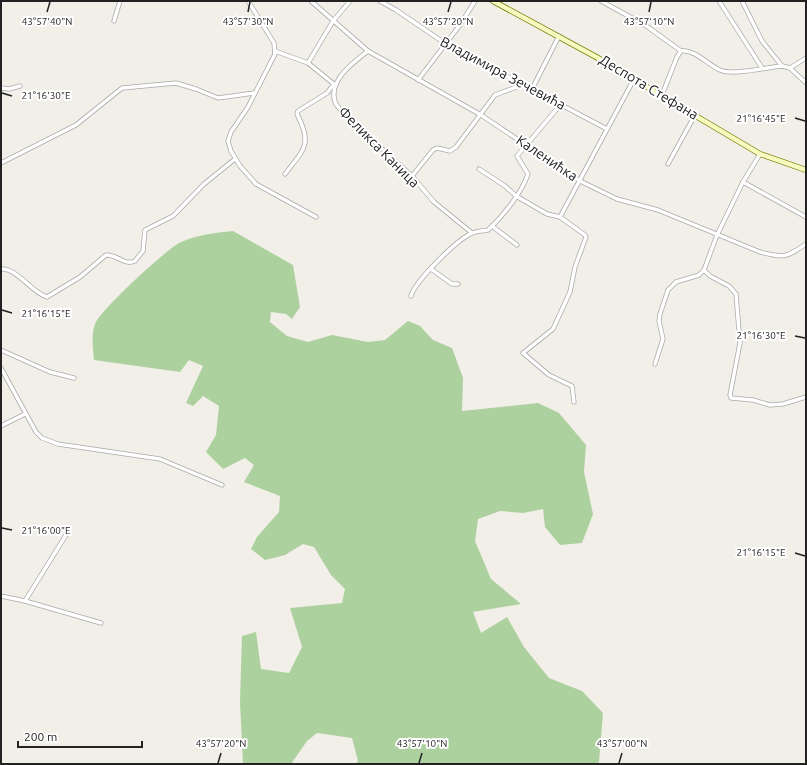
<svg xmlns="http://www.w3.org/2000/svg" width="807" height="765" viewBox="0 0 807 765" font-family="Ubuntu,sans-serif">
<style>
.forest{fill:#add19e}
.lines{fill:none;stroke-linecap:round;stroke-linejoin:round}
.street-casing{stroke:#a9a9a9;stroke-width:5}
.secondary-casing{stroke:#707d05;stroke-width:6}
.street{stroke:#fff;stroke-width:3.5}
.secondary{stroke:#f7fabf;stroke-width:4.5}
.ticks{fill:none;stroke:#222;stroke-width:1.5}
.labels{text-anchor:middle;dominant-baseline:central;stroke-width:4;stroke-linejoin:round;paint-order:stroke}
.street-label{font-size:14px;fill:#222;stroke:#fff}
.ticks-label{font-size:10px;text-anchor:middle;fill:#222;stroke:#fff;stroke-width:4;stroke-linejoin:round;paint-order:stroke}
</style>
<rect width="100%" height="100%" fill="#f2efe9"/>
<path class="forest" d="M233,231l60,34 7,42 -8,12 -6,-5 -15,-2 -1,10 17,14 21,6 24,-7 36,7 17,-2 23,-19 12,5 13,14 19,8 11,30 -1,33 76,-8 21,10 27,32 -2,27 9,42 -11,29 -22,2 -15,-18 -2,-18 -20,4 -23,-2 -22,8 -3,22 16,38 30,25 -48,8 8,21 26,-16 17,30 25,31 33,13 21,22 -4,49 -2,2h-241l2,-3 -6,-23 -35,-5 -10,8 -16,23h-48l-3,-62 2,-66 14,-4 5,37 28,4 13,-26 -12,-39 52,-5 3,-14 -14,-14 -17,-28 -11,-3 -18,11 -20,5 -14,-11 6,-12 22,-25 1,-16 -36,-14 10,-17 -9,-7 -22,11 -17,-17 10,-17 3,-29 -16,-10 -10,10 -7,-3 17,-37 -14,-6 -9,12 -86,-12c-1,-13 -3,-24 1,-36 5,-14 70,-73 84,-81 17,-8 35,-10 54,-12z"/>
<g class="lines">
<defs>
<g id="street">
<path d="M248,1l26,42 1,11 -27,53 -17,25 -3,9 3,10 9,15 16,18 60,33"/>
<path d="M311,1l57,50 113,64 99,66 37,18 41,11 102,42c25,6 25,6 46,-8"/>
<path d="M380,1l16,9 50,34 161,85"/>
<path d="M601,1l44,24 36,26"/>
<path d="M719,1l43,67"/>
<path d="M742,1l20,40 20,25"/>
<path d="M114,21l6,-20"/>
<path d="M275,51l33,12 27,22"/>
<path d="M368,51c-14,11 -40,29 -33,51 2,5 7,9 10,13l67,61 22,26 38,31"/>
<path d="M308,63l25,-42 17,-20"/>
<path d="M790,68l16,15"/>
<path d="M418,80l42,-55 15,-24"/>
<path d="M1,88l8,1 11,-3"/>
<path d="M532,89l27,-53"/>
<path d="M662,95l15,-38 4,-6c14,-2 27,14 39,19 13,6 47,-3 62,-4l8,2 16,-10"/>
<path d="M1,163l75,-38 46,-37 54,-5 20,6 22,9 36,-5"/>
<path d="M668,164l27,-49"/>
<path d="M479,169l26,17 11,10 31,18 13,3 25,18 1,2 -11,30 -5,25 -17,37 -30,24 26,22 23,11 2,16"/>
<path d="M285,174c19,-25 28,-29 12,-60l1,-3 29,-18 7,-9"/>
<path d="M412,176l21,-26 4,-2 13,3 6,-4 39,-52 27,-10"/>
<path d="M743,182l63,35"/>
<path d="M560,217l74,-138"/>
<path d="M492,226l25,19"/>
<path d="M1,269c15,-2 31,24 46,28l33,-20 26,-22c11,-1 18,11 29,6l8,-10 2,-21 28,-14 31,-32 31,-25"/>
<path d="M431,269l21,15h6"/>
<path d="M704,270l6,6 19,10 7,8 4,49 -10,52 1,3 22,2 17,5 13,-1 23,-7"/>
<path d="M411,296c5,-16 44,-54 59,-62 5,-3 13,-3 18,-4 15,-14 33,-36 40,-56l-11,-18 44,-52"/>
<path d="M1,350l49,22 24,6"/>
<path d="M655,364l8,-25 -4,-18 1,-7 8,-24 8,-8 23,-7 5,-5 13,-35 26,-53 17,-28"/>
<path d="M1,368l35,64 6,6 16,6 102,15 62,26"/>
<path d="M1,426l24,-12"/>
<path d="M1,596l24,5 76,22"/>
<path d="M25,601l41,-66"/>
</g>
<path id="secondary" d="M493,1l105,57 162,96 46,16"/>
</defs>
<use href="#street" class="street-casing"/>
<use href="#secondary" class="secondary-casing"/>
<use href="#street" class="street"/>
<use href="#secondary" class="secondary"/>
</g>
<path class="ticks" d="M47,12l3,-10M248,12l2,-10M448,12l3,-10M649,12l2,-10M2,93l10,3M795,118l10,3M2,310l10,3M795,336l10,2M2,528l10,2M795,553l10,3M218,763l3,-10M419,763l3,-10M619,763l3,-10"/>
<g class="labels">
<g class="street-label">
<text transform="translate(503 73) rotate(28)">Владимира Зечевића</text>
<text transform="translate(649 87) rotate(31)">Деспота Стефана</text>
<text transform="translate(379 147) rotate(45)">Феликса Каница</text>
<text transform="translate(547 158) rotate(34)">Каленићка</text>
</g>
</g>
<g class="ticks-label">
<text x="47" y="25">43°57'40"N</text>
<text x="248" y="25">43°57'30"N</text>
<text x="448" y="25">43°57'20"N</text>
<text x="649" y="25">43°57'10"N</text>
<text x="46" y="99">21°16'30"E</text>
<text x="761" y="122">21°16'45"E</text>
<text x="46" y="317">21°16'15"E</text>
<text x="761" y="339">21°16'30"E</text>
<text x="46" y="534">21°16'00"E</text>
<text x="761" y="556">21°16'15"E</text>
<text x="221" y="747">43°57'20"N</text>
<text x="422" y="747">43°57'10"N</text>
<text x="622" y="747">43°57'00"N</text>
</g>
<rect width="807" height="765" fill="none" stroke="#222222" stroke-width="4"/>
<path d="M18 741v6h124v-6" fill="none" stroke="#222222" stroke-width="2"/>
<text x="24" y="741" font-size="12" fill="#222222" stroke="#ffffff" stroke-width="3" paint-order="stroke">200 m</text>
</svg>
